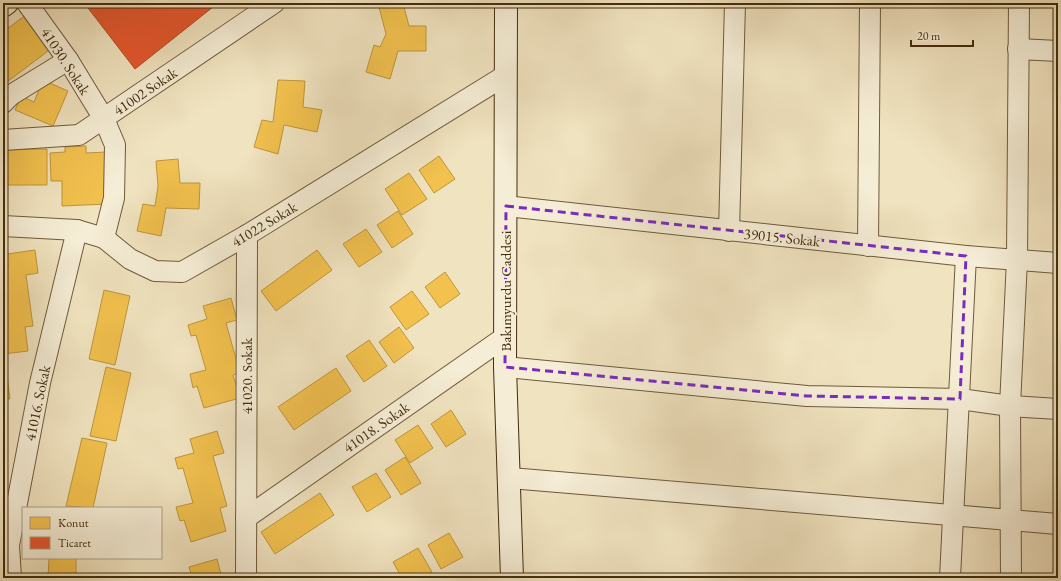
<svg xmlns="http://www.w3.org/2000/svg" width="1061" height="581" viewBox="0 0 1061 581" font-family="'EB Garamond',serif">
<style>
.homes{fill:#f2c14e;stroke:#be953b}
.shops{fill:#e4572e;stroke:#b44a24}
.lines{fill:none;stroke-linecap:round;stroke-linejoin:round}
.street-casing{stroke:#6f5a3a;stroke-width:22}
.secondary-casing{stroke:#442d0e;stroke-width:24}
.street{stroke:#f5edd5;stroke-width:20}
.secondary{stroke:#f5edd5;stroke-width:22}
.marked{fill:none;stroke:#7b2cbf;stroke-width:3;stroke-dasharray:8 5;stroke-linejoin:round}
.labels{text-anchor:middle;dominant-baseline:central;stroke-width:4;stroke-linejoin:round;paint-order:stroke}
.street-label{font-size:15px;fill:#442d0e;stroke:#f5edd5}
</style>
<rect width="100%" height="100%" fill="#f0e3bf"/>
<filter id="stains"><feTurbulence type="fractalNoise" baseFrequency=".005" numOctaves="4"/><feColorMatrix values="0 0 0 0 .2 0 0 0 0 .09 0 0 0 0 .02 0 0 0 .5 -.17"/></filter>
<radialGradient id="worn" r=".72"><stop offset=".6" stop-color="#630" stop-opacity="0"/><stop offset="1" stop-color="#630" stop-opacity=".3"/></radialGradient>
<g class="homes">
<path d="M394,3h9l6,23h17v25h-28l-8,28 -24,-7 8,-27 6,2 6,-13 -7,-27z"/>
<path d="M27,14l25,34 -49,37v-53z"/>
<path d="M43,80l25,11 -15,35 -38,-16 6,-14 13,6z"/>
<path d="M278,80l27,1 -2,26 19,3 -5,22 -33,-7 -6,29 -24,-7 8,-27 11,2z"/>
<path d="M86,146v7l20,-1 2,52 -46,2v-25h-11l-1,-28 15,-1v-5z"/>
<path d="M47,149v36h-44v-35z"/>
<path d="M439,156l16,23 -21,14 -15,-23z"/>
<path d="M178,159l2,24h20l-1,26 -33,-1 -5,28 -24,-5 6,-27 12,2 3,-20 -2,-25z"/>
<path d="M409,173l18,26 -25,16 -17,-26z"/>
<path d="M398,211l15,23 -21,14 -15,-23z"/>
<path d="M366,229l16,23 -23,15 -16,-23z"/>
<path d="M35,250l3,23 -12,2 7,51 -8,1 3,24 -25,3v-86h5l-1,-14z"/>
<path d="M317,250l15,20 -56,41 -15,-20z"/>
<path d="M445,272l15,22 -20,14 -15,-21z"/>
<path d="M104,290l26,6 -15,69 -26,-6z"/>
<path d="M412,291l17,23 -23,16 -16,-23z"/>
<path d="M231,298l6,22 -11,3 14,50 -7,2 7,23 -36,10 -7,-22 -4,2 -3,-14 16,-4 -10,-35 -5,1 -3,-11 19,-6 -4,-13z"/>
<path d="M399,327l15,21 -20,15 -15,-21z"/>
<path d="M369,340l18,26 -23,16 -18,-26z"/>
<path d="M106,367l25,6 -15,68 -26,-5z"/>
<path d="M336,368l15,23 -57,39 -16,-23z"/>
<path d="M3,376h4l3,23h-7z"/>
<path d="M451,410l15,24 -20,13 -15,-23z"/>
<path d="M418,425l15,23 -23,15 -15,-23z"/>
<path d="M217,431l7,22 -11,3 14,50 -7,2 6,23 -35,11 -7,-22 -4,1 -4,-14 17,-4 -10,-35 -5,1 -3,-11 19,-5 -4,-14z"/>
<path d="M3,435l2,16h-2z"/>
<path d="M82,438l25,5 -14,65 -27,-2z"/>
<path d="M405,457l16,26 -20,12 -16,-25z"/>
<path d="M376,473l15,24 -24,15 -15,-25z"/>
<path d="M320,493l14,22 -59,39 -14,-22z"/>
<path d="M449,533l14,24 -22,12 -13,-24z"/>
<path d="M418,548l14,24 -9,6h-21l-9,-16z"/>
<path d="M49,558h27v20h-28z"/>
<path d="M217,559l5,19h-30l-3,-11z"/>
</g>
<path class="shops" d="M94,3h124l-83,66 -47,-61z"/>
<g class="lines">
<defs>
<g id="street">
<path d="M27,3l41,57 36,59 11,26 -1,53 -10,40"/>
<path d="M1018,49l40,2"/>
<path d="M3,103l8,-8 57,-35"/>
<path d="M3,140l76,-5 195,-132"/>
<path d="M506,206l460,50 92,7"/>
<path d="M3,226l74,4 27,8 26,21 25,12 27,1 65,-37 259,-160"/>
<path d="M729,231l6,-228"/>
<path d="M868,246l2,-243"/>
<path d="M505,367l302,29 153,3 50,7 48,3"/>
<path d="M510,478l548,46"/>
<path d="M246,518l259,-181"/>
<path d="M11,578l-2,-33 31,-162 37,-153"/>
<path d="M246,578l1,-343"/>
<path d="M950,578l16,-322"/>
<path d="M1011,578l-1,-172 7,-146 2,-257"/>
</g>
<g id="secondary">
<path d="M506,3l-1,364 7,211"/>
<path d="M3,6l4,-3"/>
</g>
</defs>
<use href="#street" class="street-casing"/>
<use href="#secondary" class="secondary-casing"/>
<use href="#street" class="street"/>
<use href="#secondary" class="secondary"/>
</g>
<path class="marked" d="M506,206l460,50 -6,143 -153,-3 -302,-29z"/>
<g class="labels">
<g class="street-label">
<text transform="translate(66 61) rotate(57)">41030. Sokak</text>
<text transform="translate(145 91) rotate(-34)">41002 Sokak</text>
<text transform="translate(264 224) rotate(-31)">41022 Sokak</text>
<text transform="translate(782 237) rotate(6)">39015. Sokak</text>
<text transform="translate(505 291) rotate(-90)">Bakımyurdu Caddesi</text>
<text transform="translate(246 376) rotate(-90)">41020. Sokak</text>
<text transform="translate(37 403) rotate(-78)">41016. Sokak</text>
<text transform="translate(376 427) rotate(-35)">41018. Sokak</text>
</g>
</g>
<rect width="1061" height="581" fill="none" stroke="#f0e3bf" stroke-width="16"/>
<rect x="4" y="4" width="1053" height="573" fill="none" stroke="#442d0e" stroke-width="2"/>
<rect x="8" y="8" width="1045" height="565" fill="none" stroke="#442d0e"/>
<rect x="22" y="507" width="140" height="52" fill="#f5edd5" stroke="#aea085"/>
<rect x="30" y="517" width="20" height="12" fill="#f2c14e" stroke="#aea085"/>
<text x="58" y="527" font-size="12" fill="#442d0e">Konut</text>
<rect x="30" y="537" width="20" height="12" fill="#e4572e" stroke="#aea085"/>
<text x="58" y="547" font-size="12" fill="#442d0e">Ticaret</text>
<path d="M911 40v6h62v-6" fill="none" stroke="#442d0e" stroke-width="2"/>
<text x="917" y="40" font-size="12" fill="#442d0e" stroke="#f5edd5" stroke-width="3" paint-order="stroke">20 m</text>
<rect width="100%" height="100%" filter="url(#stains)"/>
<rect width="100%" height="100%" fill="url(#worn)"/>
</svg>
